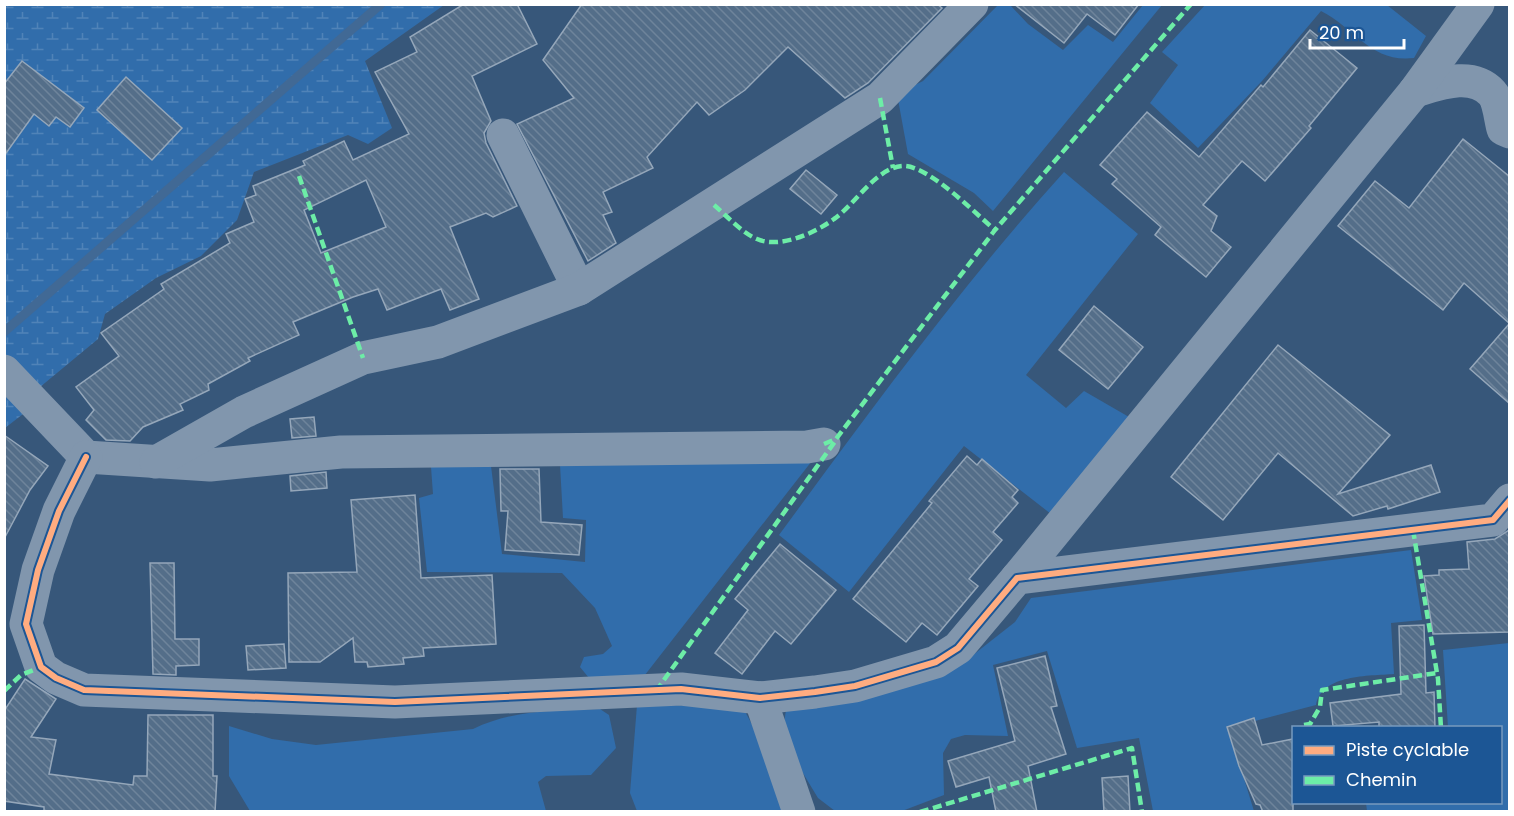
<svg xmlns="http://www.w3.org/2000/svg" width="1514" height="816" viewBox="0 0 1514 816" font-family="Poppins,sans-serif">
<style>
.grass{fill:#316dab}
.wetland{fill:url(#wetland-marsh)}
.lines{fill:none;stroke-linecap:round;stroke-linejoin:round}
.stream{stroke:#416995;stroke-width:9}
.building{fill:url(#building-back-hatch);stroke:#95a7ba;stroke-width:1.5;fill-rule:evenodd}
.minor{stroke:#8196ad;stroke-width:33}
.quiet{stroke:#6deda7;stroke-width:4.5;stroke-dasharray:9 4.5;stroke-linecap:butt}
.cycleway-casing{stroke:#1c5695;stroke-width:10}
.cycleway{stroke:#ffac80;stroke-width:6}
</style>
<defs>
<pattern id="wetland-marsh" width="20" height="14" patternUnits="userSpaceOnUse" patternTransform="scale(1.5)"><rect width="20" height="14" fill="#316dab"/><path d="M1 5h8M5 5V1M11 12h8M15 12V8" fill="none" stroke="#5083b8"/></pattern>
<pattern id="building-back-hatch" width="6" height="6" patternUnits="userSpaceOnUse" patternTransform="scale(1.5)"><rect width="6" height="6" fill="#546e89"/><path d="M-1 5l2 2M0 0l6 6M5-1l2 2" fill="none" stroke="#6e849b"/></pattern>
</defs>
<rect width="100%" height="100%" fill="#37577a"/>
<g class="grass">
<path d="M998,5l13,1 17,18 35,26 25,-25 25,17 30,-37h19l-169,206 -19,-18 -66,-39 -11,-60 26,-13z"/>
<path d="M1205,5h182l39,31 -12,22c-43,5 -58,-29 -93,-47l-59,70 -64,67 -48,-45 28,-38 -16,-13z"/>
<path d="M1064,172l74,62 -112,141 40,33 18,-17 45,26 -78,97 -87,-68 -115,146 -70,-57c92,-125 181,-248 285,-363z"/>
<path d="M815,457l-174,223 -52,-2 -9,-11 4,-10 19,-3 9,-8 -17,-38 -33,-35 -135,-1 -8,-74 14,-4 -2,-27 60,-1 11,88 83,8 1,-42 -23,-2 -3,-53z"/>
<path d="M1411,550l11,70 -31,3 3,51c-25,2 -72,0 -78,31l-61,16 -2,-3 -25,9 26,84h-101l-14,-73 -62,10 -30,-97 -54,14 15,71 -43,-1 -14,4 -8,14 1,42 -42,16h-67l-17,-13 -23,-38 -12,-30 3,-20 173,-44 56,-44 16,-24z"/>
<path d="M1509,643v168h-142l-1,-8 134,-1v-74l-52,-1 -5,-77z"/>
<path d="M637,705l105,1 25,46 17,59h-147l-7,-18z"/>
<path d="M600,709l9,6 7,33 -25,27 -45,1 -8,6 8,29h-296l-21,-35v-50l43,13 44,6 157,-16c41,-20 83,-18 127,-20z"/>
</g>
<g class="wetland">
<path d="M4,5h440l-79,56 27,67 -24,16 -20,-9 -94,37 -17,48 -36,36 -45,22 -51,36 -7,25 -64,53 -29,-21z"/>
<path d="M4,392l19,22 -18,14h-1z"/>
</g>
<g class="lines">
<path class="stream" d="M4,332l377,-328"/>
</g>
<g class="building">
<path d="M464,4h53l20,40 -65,32 19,45 -7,12 2,10 31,63 -24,11 -7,-4 -36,14 29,72 -29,11 -9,-21 -54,21 -9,-21 -25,8 -60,25 6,13 -51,23 2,3 -42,23 1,6 -29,14 3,6 -40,17 -13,14 -24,-1 -20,-20 8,-10 -18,-23 43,-31 -18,-23 63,-44 -3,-5 69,-41 -4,-9 28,-12 -9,-23 11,-4 -3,-9 52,-21 -2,-4 41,-20 9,19 56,-26 -34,-62 42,-20 -7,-15zM366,180l20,47 -65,26 -17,-43z"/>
<path d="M582,4h355l5,4 -74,75 -23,15 -57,-51 -43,43 -36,25 -12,-13 -50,55 6,11 -50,24 9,20 -9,3 13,28 -28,18 -71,-137 57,-26 -31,-38z"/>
<path d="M1014,4h125l-24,31 -28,-21 -23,29z"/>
<path d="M1310,30l47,38 -48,58 2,2 -46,53 -23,-20 -39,44 14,11 -6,15 20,16 -25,30 -51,-42 6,-8 -49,-43 5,-5 -17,-14 47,-53 52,45 62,-72 2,2z"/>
<path d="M22,61l62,47 -14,19 -14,-10 -7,9 -15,-12 -30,42v-72z"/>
<path d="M126,77l56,51 -30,32 -55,-50z"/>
<path d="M1463,139l46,37v147l-45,-40 -21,27 -105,-84 37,-45 34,27z"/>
<path d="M806,170l31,25 -16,19 -31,-25z"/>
<path d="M1094,306l49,41 -35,42 -49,-39z"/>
<path d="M1509,324v79l-39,-34z"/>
<path d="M1278,345l112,90 -52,59 93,-29 9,27 -52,17 -1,-3 -34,10 -75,-63 -55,67 -52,-43z"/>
<path d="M314,417l2,19 -24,2 -2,-19z"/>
<path d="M4,435l44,31 -18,24 -26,49z"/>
<path d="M967,456l10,9 5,-6 36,31 -6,7 6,6 -25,29 9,8 -33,39 9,7 -41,49 -15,-12 -16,19 -53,-43 79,-96 -3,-2z"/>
<path d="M500,469h39l2,53 41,3 -3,30 -74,-5 3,-39h-7z"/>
<path d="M326,472l1,16 -36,3 -1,-15z"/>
<path d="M415,495l6,83 71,-3 4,69 -73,4 1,8 -21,2 1,6 -36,3 -1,-5h-12l-2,-24 -33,24h-31l-1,-89 69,-1 -6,-72z"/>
<path d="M1509,530v102l-76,2 -9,-58 15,-1v-5l30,-1 -2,-27 28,-3z"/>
<path d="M780,544l56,46 -45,54 -16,-13 -33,43 -27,-21 33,-43 -13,-11z"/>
<path d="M150,563h24l1,76h24v26l-23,1v9l-23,-1z"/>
<path d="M1424,625l2,68 8,-1 1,36h-56v-6l-46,4 -3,-23 71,-9 -2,-68z"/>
<path d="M284,644l2,24 -38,2 -2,-24z"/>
<path d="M1045,656l12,50 -6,1 15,47 -38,12 9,46h-41l-7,-35 -33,10 -8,-26 67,-20 -18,-73z"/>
<path d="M25,679l31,20 -25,38 25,3 -7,34 84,11 1,-9h13l1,-61h65v61h4l-2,36h-171v-5l-40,-6v-90z"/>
<path d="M1254,718l8,27 31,-6v73h-30l-3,-7 -4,-1 -17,-38 -12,-39z"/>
<path d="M1128,776l2,36h-26l-2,-34z"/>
</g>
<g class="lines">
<g class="minor">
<path d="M1415,91c24,-7 57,-20 77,2 7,8 8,25 11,36l7,3"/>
<path d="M503,135l76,154"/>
<path d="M4,371l82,86 124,8 131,-13 466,-5 17,-3"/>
<path d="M86,457l-27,54 -21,59 -12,54 15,43 15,11 28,12 311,12 286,-13 79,9 55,-6 40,-6 81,-24 22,-14 59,-70 476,-58 17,-20"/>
<path d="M156,462l88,-50 119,-54 75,-16 141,-53 301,-191 92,-94"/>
<path d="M1017,578l398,-487 63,-87"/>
<path d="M760,698l39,114"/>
</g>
<g class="quiet">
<path d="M880,98l13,70"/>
<path d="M299,176l64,182"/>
<path d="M714,205c13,11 28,28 43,34 23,10 58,-6 77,-20 20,-13 44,-55 72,-53 26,3 69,47 89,64"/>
<path d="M824,444l12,-5 159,-209 196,-226"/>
<path d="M1413,530l25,149 3,49"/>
<path d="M4,691l17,-16 20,-8"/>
<path d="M656,691l180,-251"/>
<path d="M1304,725l6,-1 10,-17 2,-17 115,-17"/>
<path d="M920,812l212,-64 10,64"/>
</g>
<defs>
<path id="cycleway" d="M86,457l-27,54 -21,59 -12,54 15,43 15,11 28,12 311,12 286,-13 79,9 55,-6 40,-6 81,-24 22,-14 59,-70 476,-58 17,-20"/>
</defs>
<use href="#cycleway" class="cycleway-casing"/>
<use href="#cycleway" class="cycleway"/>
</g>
<rect width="1514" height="816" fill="none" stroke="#ffffff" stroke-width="12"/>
<rect x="1292" y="726" width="210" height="78" fill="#1c5695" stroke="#779abf" stroke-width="1.5"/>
<rect x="1304" y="746" width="30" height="9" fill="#ffac80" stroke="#779abf" stroke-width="1.5"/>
<text x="1346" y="756" font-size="18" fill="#ffffff">Piste cyclable</text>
<rect x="1304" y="776" width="30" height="9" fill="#6deda7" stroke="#779abf" stroke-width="1.5"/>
<text x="1346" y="786" font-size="18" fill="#ffffff">Chemin</text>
<path d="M1310 39v9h94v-9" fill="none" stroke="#ffffff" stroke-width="3"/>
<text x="1319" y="39" font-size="18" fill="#ffffff" stroke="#1c5695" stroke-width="4.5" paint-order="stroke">20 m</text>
</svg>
